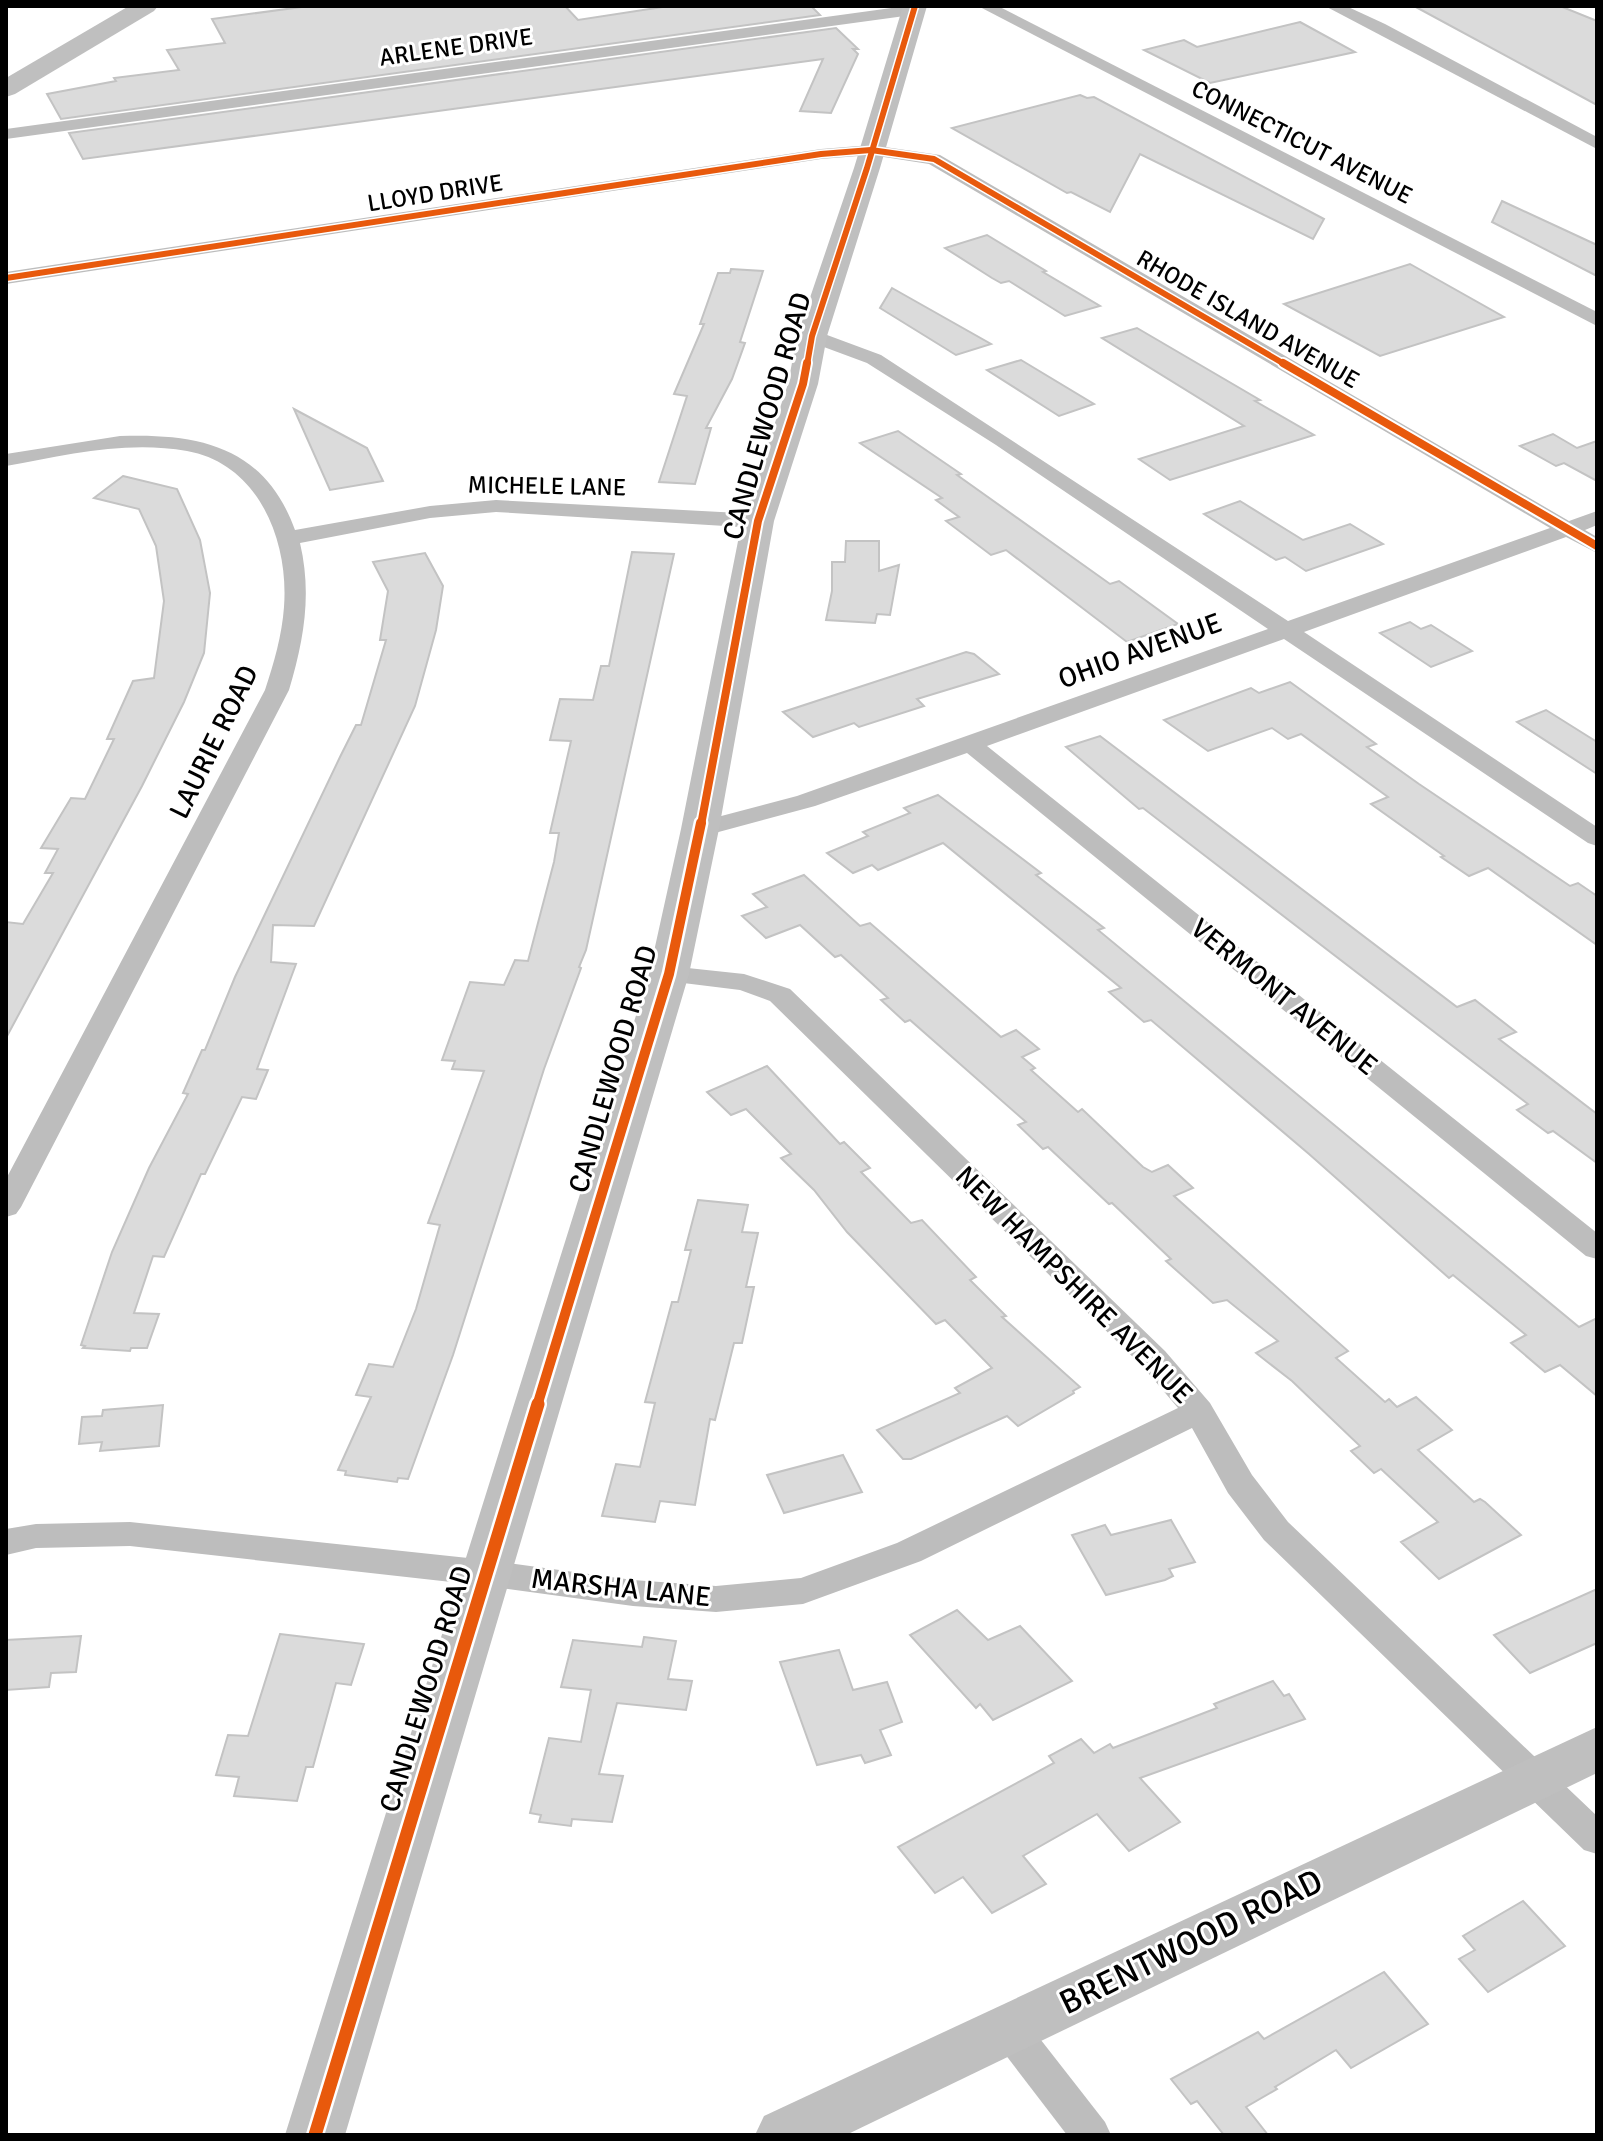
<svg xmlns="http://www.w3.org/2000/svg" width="1603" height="2141" viewBox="0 0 1603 2141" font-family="Signika,sans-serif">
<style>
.building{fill:#dbdbdb;stroke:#c3c3c3;stroke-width:2}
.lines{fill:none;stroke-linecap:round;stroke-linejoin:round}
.street{fill:#bdbdbd;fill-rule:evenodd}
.secondary{fill:#bfbfbf;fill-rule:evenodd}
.cycleway-far3-casing{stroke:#fff;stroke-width:9}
.cycleway-far2-casing{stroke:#fff;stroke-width:12}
.cycleway-far1-casing{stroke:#fff;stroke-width:15}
.cycleway-casing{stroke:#fff;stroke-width:18}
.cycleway-far3{stroke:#e8590c;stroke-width:6}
.cycleway-far2{stroke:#e8590c;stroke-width:8}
.cycleway-far1{stroke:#e8590c;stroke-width:10}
.cycleway{stroke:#e8590c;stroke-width:13}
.labels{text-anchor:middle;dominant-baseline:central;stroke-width:6;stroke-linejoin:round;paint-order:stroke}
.far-street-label{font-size:24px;fill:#000;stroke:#fff}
.street-label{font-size:28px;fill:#000;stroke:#fff}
.near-street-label{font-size:34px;fill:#000;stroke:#fff}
</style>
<rect width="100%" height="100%" fill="#fff"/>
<g class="building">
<path d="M309,6h256l13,14 91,-14h142l9,9 -759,104 -14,-25 69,-13 -2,-3 65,-8 -12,-20 58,-7 -13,-24z"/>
<path d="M1414,6h146l37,15v84z"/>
<path d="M1300,22l55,30 -145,31 -66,-33 40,-10 13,7z"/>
<path d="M836,28l22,21h-5l5,5 -27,59 -31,-2 23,-52 -740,100 -14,-26z"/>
<path d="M1080,95l7,3 7,-1 230,122 -11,20 -173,-85 -30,58 -39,-20 -4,1 -115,-65z"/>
<path d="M1502,201l95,44v31l-105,-54z"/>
<path d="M987,235l59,36 -3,1 57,34 -35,10 -56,-35 -8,2 -9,-5 -47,-30z"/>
<path d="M1410,264l94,53 -124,39 -96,-52z"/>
<path d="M731,269l32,2 -23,71 5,1 -13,36 -26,49h5l-16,56 -36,-2 28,-86 -13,-2 30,-70h-4l18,-51h12z"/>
<path d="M892,288l99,56 -35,11 -76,-47z"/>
<path d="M1137,328l123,72 -5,1 59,34 -144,45 -31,-21 105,-33 -142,-88z"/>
<path d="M1021,360l73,44 -35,12 -72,-46z"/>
<path d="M294,409l73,39 16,33 -53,9z"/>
<path d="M898,431l63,43 -4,1 153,109 9,-3 59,43 -51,18 -121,-92 -15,5 -45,-34 13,-4 -23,-17 6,-2 -82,-55z"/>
<path d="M1553,434l24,14 20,-7v40l-33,-18 -8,3 -36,-20z"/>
<path d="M123,476l54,13 23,51 10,53 -6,60 -20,49 -42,84 -136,252v-116l17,2 30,-51h-8l13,-24 -17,-1 30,-50 14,1 29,-60h-7l26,-58 21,-3 10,-77 -8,-55 -17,-37 -45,-11z"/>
<path d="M1240,501l63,39 47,-16 33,20 -77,27 -21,-14 -9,3 -72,-46z"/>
<path d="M846,541h33v30l20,-6 -9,50 -13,-1 -2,9 -49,-3 6,-29v-29h13z"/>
<path d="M632,552l42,2 -88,396 -7,17 2,1 -37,101 -91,286 -45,124 -10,-1 -1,4 -52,-7 1,-4 -8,-1 33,-73 -15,-2 13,-31 24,3 23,-58 24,-84 -12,-2 56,-152 -32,-2 3,-8 -13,-1 28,-78 34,3 11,-25 13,1 26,-99 5,-29h-9l21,-92 -21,-1 10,-41 33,1 8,-34h8z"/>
<path d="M425,553l18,33 -7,44 -21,76 -101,220 -41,-1 -2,37 25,2 -39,105 11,1 -12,29 -14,-2 -37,77h-4l-37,83 -11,-1 -19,57 25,1 -12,34h-16l-1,3 -47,-3 2,-2 -4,-1 31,-93 37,-84 39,-74 -5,-1 19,-43h3l30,-73 105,-220 16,-32h5l25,-85h-6l8,-49 -15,-29z"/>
<path d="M1410,622l11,7 10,-4 41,26 -41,16 -51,-34z"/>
<path d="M966,652l8,2 25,20 -82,25 7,7 -65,21 -5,-4 -41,14 -30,-25z"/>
<path d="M1290,682l86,62 -9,3 52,37 151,102 8,-3 19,13v49l-109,-77 -19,8 -28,-19 3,-1 -73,-52 17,-7 -87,-63 -13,5 -16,-11 -64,23 -44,-31 87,-32 8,5z"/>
<path d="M1546,710l51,32v32l-80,-52z"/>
<path d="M1100,736l357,271 18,-7 41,32 -17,7 98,75v49l-44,-32 -5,2 -31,-23 11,-6 -385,-296 -4,1 -73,-62z"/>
<path d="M938,795l103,78 -5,2 68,53 -6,2 481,397 18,-9v78l-37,-31 -15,7 -34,-29 15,-8 -73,-60 -4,3 -140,-124 -158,-134 -7,2 -35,-30 12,-4 -178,-145 -65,27 -6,-5 -19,8 -26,-20 41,-17 -5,-4 47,-19 -6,-5z"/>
<path d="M804,875l56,51 10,-3 131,114 15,-7 23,19 -17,8 13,11 -4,2 47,42 4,-3 61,58 9,5 16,-7 25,23 -19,8 174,155 -12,7 49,44 4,-3 8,8 19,-10 36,33 -34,20 56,52 6,-3 5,3 36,33 -82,44 -38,-37 37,-20 -57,-53 -7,4 -23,-22 9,-5 -68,-65 -36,-28 22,-12 -51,-41 -14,3 -47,-42 5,-2 -59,-56 -3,1 -61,-57 -5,2 -25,-24 8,-3 -116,-102 -5,2 -24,-22 7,-2 -47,-43 -6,2 -35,-32 -34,13 -24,-22 25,-9 -14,-13z"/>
<path d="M767,1066l73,78 4,-2 26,26 -9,4 50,51 11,-3 54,57 -6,3 36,36 -4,1 78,70 -7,4 1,2 -56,33 -11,-10 -96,43h-8l-26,-29 83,-37 -5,-5 37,-20 -47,-48 -9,4 -89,-92 -33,-42 -33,-32 10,-4 -45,-45 -15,6 -24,-23z"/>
<path d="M698,1200l50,5 -6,27 16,1 -12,54h8l-12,56h-8l-19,77 -5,-1 -15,86 -35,-4 -5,21 -53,-6 14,-52 24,3 15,-64 -10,-1 27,-100h6l13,-52h-6z"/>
<path d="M163,1405l-4,41 -59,5 2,-9 -23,2 3,-27 20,-1 1,-6z"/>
<path d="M843,1455l19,37 -78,21 -17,-38z"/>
<path d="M1171,1520l24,42 -26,7 4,7 -8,4 -59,15 -34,-60 33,-10 6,10z"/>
<path d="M1597,1589v54l-67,30 -36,-38z"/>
<path d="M957,1610l31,30 32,-14 52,55 -79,39 -13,-16 -4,4 -66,-73z"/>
<path d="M280,1634l84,10 -13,41 -15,-2 -23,84h-7l-9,34 -63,-5 5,-19 -23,-2 12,-40 20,1z"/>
<path d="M81,1636l-5,36 -25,1 -2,14 -43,3v-50z"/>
<path d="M644,1637l32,4 -8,38 24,2 -6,29 -69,-7 -18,71 24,2 -11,46 -40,-3 -1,7 -32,-4 2,-7 -11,-2 19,-75 32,4 10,-52 -30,-3 12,-47 69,7z"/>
<path d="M839,1650l14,40 34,-8 15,40 -22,8 11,25 -26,8 -4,-8 -44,10 -37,-103z"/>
<path d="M1273,1681l11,15 5,-2 16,25 -165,59 40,44 -51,29 -32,-37 -74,42 23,28 -54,29 -29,-36 -28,16 -37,-46 156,-84 -5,-7 32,-17 13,14 16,-9 3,4 104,-40 -3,-4z"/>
<path d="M1523,1901l42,45 -77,46 -29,-33 16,-9 -12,-14z"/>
<path d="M1384,1972l44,52 -77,44 -15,-18 -61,37 2,2 -31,18 22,28h-44l-27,-34 -6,3 -20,-25 87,-47 6,7z"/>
</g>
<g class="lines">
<g class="street">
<path d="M906,6l12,1 2,3 -8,5 -906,124v-10z"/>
<path d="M978,6h20l599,306v14z"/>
<path d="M1325,6h21l39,18 212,113v12z"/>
<path d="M871,145l69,10 629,366 28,-10v14l-12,5 12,7v16l-31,-16 -262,95 293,195v19l-9,-3 -304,-204 -297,107 610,487v26l-11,-3 -619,-503 -152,53 -115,31 -9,-3 -4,-5 4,-5 106,-28 471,-167 -272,-184 -129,-82 -62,-23 -3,-4 3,-4h14l62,23 407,266 262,-93 -621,-364 -58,-9 -50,4 -815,125v-12l815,-123z"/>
<path d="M120,436c80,-3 145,11 175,94l135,-24 66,-6 262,14 11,7 -11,7 -262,-16 -66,6 -130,25c12,51 4,97 -11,147l-268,517 -5,7 -10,3v-38l259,-489c9,-27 17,-55 19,-83 5,-66 -25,-143 -97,-156 -60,-11 -122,4 -181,15v-12z"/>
<path d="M669,966l75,8 46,15 375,362 45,52 42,72 36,47 309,294v38l-13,-4 -320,-310 -36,-47 -36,-65 -271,133 -118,43 -87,8 -83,-6 -146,-20 -357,-40 -94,2 -30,7v-26l30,-5 94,-2 357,38 146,20 83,6 85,-8 96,-35 281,-135 -35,-41 -373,-366 -30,-11 -81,-10 -3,-6 3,-6z"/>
<path d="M1009,2012l14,5 82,105 6,13h-44l-72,-94 -5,-12 5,-12z"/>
</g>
<g class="secondary">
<path d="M129,6h29l-4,5 -139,83 -9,3v-19z"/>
<path d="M903,6h24l-47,162 -53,168 -9,48 -44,137 -55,308 -30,145 -344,1161h-60l364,-1161 32,-145 61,-308 46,-137 9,-48 57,-168z"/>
<path d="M1597,1727v46l-751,362h-91l9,-19z"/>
</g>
<defs>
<g id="cycleway-far3">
<path d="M6,278l815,-124 50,-4 63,9 352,206"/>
<path d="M807,365l5,-29 55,-168 48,-162"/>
</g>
<g id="cycleway-far2">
<path d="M1283,363l314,183"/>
<path d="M701,825l57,-304 45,-137 4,-21"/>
</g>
<path id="cycleway-far1" d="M537,1406l132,-432 32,-151"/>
<path id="cycleway" d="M315,2135l223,-731"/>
</defs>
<use href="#cycleway-far3" class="cycleway-far3-casing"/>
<use href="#cycleway-far2" class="cycleway-far2-casing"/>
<use href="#cycleway-far1" class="cycleway-far1-casing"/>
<use href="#cycleway" class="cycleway-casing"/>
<use href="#cycleway-far3" class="cycleway-far3"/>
<use href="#cycleway-far2" class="cycleway-far2"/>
<use href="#cycleway-far1" class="cycleway-far1"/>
<use href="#cycleway" class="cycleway"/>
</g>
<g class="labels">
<g class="far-street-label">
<text transform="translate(456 47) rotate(-8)">ARLENE DRIVE</text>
<text transform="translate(1302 142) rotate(27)">CONNECTICUT AVENUE</text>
<text transform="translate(435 193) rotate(-9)">LLOYD DRIVE</text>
<text transform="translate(1248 319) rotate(30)">RHODE ISLAND AVENUE</text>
<text transform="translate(547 486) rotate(1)">MICHELE LANE</text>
</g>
<g class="street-label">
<text transform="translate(767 416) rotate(-74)">CANDLEWOOD ROAD</text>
<text transform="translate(1140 651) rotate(-20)">OHIO AVENUE</text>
<text transform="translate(214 742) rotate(-64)">LAURIE ROAD</text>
<text transform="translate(1284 997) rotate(39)">VERMONT AVENUE</text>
<text transform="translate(613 1069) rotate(-74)">CANDLEWOOD ROAD</text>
<text transform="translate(1074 1285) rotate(45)">NEW HAMPSHIRE AVENUE</text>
<text transform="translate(621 1588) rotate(6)">MARSHA LANE</text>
<text transform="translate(426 1689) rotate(-73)">CANDLEWOOD ROAD</text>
</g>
<g class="near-street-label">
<text transform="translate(1191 1942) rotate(-26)">BRENTWOOD ROAD</text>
</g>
</g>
<rect width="1603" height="2141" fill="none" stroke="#000000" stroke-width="16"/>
</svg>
